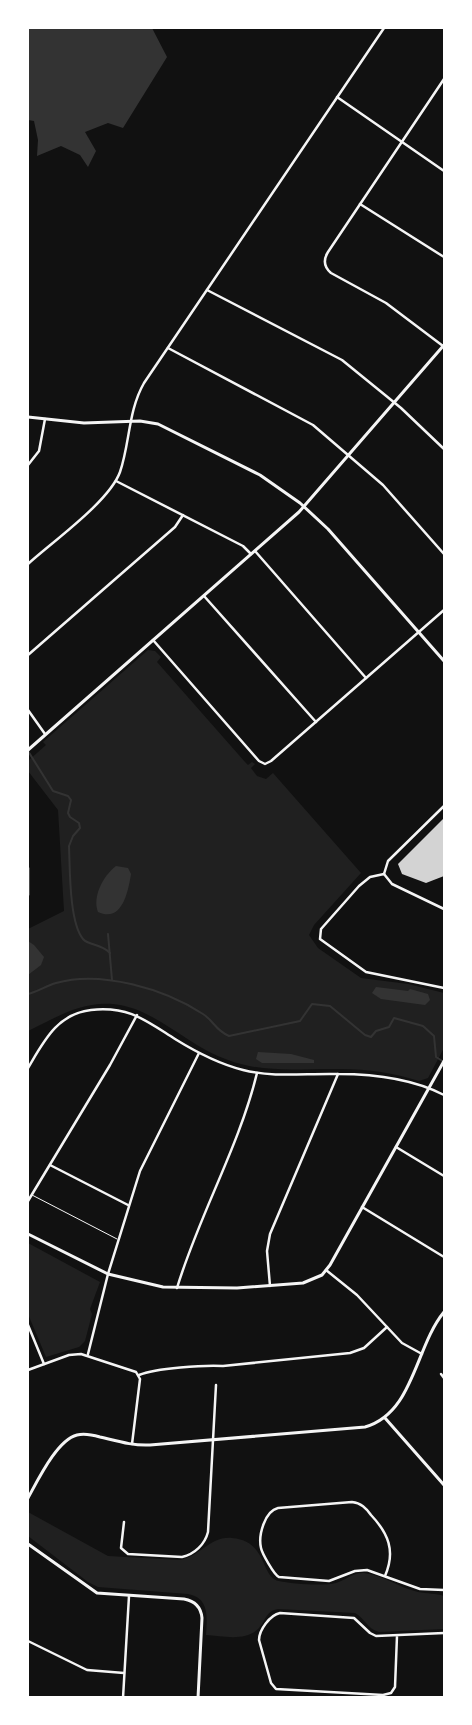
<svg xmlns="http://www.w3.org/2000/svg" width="472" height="1725" viewBox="0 0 472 1725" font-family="'Alegreya Sans',sans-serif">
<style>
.green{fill:#202020}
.water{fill:#333}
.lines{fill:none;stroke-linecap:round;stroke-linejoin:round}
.stream{stroke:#333;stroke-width:2}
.building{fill:#d3d3d3}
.service{stroke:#f5f5f5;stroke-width:1}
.minor{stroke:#f5f5f5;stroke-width:2.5}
.tertiary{stroke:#f5f5f5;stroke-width:3}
</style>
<rect width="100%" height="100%" fill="#111"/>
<g class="green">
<path d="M148,650l7,1 6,6 -4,5 88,100 3,3 4,-3 3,2 -4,4 6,8 9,3 7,-6 88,100 -47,52 -5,10 9,13 43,30 47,6 36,9v55l-16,30 -9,3c-25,-8 -51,-12 -78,-12 -39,-1 -75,5 -113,-9 -40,-13 -72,-52 -115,-56 -32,-3 -58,14 -85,27v-102l36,-18 -6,-101 -30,-39v-10l18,-16 -3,-3z"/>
<path d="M28,1243l72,39 -10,27 2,5 -7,27 -6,6 -33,10 -18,-43z"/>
<path d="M28,1512l80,44 72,4c20,-3 30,-24 52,-22 36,3 28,39 47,43 12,3 45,5 57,2 10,-3 17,-11 28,-10 19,2 36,15 54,19 9,2 18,1 26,4v33l-65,3c-12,-3 -14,-14 -24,-19l-77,-4c-12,2 -12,11 -19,19 -13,14 -36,8 -53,7 1,-17 4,-37 -18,-41l-90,-7 -10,-5 -60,-46z"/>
</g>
<g class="water">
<path d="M28,28h124l15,29 -44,71 -15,-5 -23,9 11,19 -8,16 -8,-12 -19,-9 -24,10 1,-16 -4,-19 -6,-1z"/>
<path d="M116,866l12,2 3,6c-3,18 -9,49 -33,38 -6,-15 5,-36 18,-46z"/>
<path d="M28,941l6,4 10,12 -3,8 -13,10z"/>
<path d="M376,987l32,4 2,-2 18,5 2,6 -5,5 -44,-6 -9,-6z"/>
<path d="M258,1052l33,2 23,6v3h-52l-6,-4z"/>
</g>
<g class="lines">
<g class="stream">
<path d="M28,751l25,40 15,5 3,4 -3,13 2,4 9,6 1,5 -7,8 -4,10c1,22 0,76 14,93 6,7 17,4 27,14"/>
<path d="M108,934l4,46"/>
<path d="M28,994c9,-2 18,-8 28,-11 45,-13 109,6 147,31 11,7 12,16 26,22l71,-15 12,-17 18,2 35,29 6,2 5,-6 13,-4 5,-9 29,8 11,10 2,21 8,5"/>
</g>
</g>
<path class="building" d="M444,818v58l-18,7 -24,-9 -4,-10z"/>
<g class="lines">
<path class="service" d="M32,1195l85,44"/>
<g class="minor">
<path d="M337,97l107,74"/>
<path d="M360,204l84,53"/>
<path d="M207,290l135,70 59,48 43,41"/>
<path d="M443,346l-57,-43 -55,-30c-7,-6 -8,-13 -3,-21l116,-173"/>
<path d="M168,348l145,77 70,60 61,69"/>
<path d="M28,465l11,-14 6,-32"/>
<path d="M116,481l127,65 8,8"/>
<path d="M255,551l111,127"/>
<path d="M28,564c24,-22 81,-62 92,-92 10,-29 8,-61 24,-89l240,-355"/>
<path d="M204,596l112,126"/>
<path d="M153,640l106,121 6,3 6,-3 173,-151"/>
<path d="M28,655l147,-128 8,-12"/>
<path d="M28,710l17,24"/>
<path d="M28,868v27"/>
<path d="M384,874l-14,3 -11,9 -38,43 -1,10 46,33 78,16"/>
<path d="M384,874l4,-13 56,-55"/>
<path d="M384,874l8,10 52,25"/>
<path d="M28,1068c16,-27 29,-54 63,-58 38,-4 54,10 84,29 21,13 44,25 68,31 32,8 63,3 95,4 35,0 75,5 106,21"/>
<path d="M396,1147l48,29"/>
<path d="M50,1165l78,40"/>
<path d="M28,1201l82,-136 27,-50"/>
<path d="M362,1207l82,50"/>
<path d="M326,1270l31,25 45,48 20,11"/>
<path d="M270,1286l-3,-35 3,-17 68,-160"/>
<path d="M177,1288c22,-73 62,-141 80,-215"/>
<path d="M28,1325l16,39"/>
<path d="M88,1354l20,-80 32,-103 59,-118"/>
<path d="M28,1370l41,-15 12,-1 55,18 4,7 -8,65"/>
<path d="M441,1374l3,4"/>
<path d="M139,1375c17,-7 65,-10 84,-9l127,-13 14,-5 23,-21"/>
<path d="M124,1522l-3,26 7,6 54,3c13,-3 23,-13 26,-25l8,-147"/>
<path d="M385,1576c11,-25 3,-43 -14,-61 -5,-7 -10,-12 -19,-13l-74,6c-13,3 -20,27 -17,40 1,5 13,27 18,29l50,4 26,-10 12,-1 53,19 24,1"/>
<path d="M397,1636l-2,51 -4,6 -8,2 -107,-6 -5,-6 -12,-43c0,-10 11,-25 21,-27l74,5 16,15 6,3 68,-3"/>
<path d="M28,1641l59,29 37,3"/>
<path d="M123,1698l6,-102"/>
</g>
<g class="tertiary">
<path d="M28,417l56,6 56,-2 18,3 102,51 40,28 28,26 116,132"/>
<path d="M28,750l271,-238 145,-167"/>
<path d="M28,1234l80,40 55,13 74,1 66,-5 19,-8 8,-10 114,-204"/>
<path d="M385,1418l59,67"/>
<path d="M28,1498c10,-18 29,-58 49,-63 8,-2 16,0 23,2 17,4 33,9 50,8l215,-18c49,-14 50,-80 79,-115"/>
<path d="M28,1544l69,49 87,6c11,2 17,8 18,19l-4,80"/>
</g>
</g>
<rect width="472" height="1725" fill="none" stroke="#ffffff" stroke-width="58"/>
</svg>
